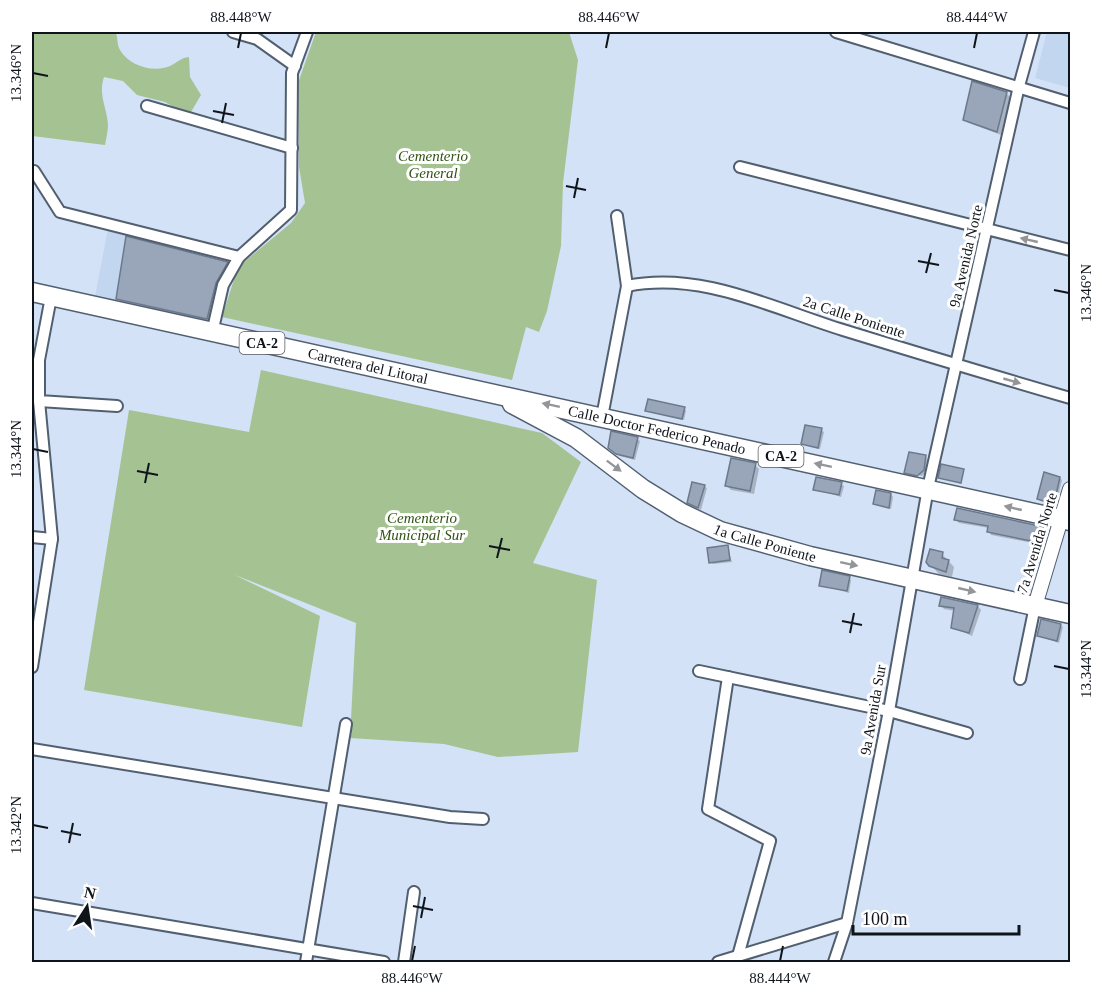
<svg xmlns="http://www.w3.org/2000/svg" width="1102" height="994" viewBox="0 0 1102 994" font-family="Georgia,serif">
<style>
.built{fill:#c3d6f0}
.green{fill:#a5c392}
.shadow{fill:#0003}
.building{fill:#99a6ba;stroke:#6c798b;stroke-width:1.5}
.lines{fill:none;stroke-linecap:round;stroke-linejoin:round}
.minor-casing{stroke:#525f70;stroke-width:14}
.tertiary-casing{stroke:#525f70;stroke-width:16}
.primary-casing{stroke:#525f70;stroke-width:21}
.minor{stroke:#fff;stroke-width:10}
.tertiary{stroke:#fff;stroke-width:14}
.primary{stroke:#fff;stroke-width:18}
.oneway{fill:#939598}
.ticks{fill:none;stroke:#0f141b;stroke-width:2}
.labels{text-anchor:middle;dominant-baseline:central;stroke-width:6;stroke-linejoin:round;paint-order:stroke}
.shield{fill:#fff;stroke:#575a5f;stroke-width:1.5}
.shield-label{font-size:14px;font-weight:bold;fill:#0f141b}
.park-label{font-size:15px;font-style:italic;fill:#2f5111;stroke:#fff}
.street-label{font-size:15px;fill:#0f141b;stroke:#fff}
.neatline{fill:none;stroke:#0f141b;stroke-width:2}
.ticks-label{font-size:15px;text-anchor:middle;fill:#0f141b}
</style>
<rect width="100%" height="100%" fill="#d3e2f6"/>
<g class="built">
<path d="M1047,32h23v56l-35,-10z"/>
<path d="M108,228l18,7 -11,67 -20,-5z"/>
</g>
<g class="green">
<path d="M32,32h83c4,6 1,11 5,18 9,16 35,24 52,15 7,-4 9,-7 17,-8l1,20 11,18 -10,17h-9l-17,-10 -28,-7 -14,-14 -19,-4c-6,18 3,30 4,48 0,6 -2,14 -3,20l-73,-9z"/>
<path d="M316,32h253l9,28 -15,123 -2,63 -14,65 -8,21 -13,-5 -14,53 -290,-63 16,-50 53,-44 14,-20 -6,-36 -1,-84z"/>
<path d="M261,370l281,63 39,29 -48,101 64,17 -19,172 -80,5 -54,-13 -94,-6 6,-115 -121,-48 85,41 -18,111 -218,-37 45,-280 120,22z"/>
</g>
<g class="shadow">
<path d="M1006,93l4,4 -9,38 -32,-12 -4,-4z"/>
<path d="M227,263l5,6 -19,55 -90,-20 -6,-6z"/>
<path d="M684,408l2,3 -2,9 -37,-9z"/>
<path d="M821,430l3,2 -4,17 -18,-5z"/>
<path d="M637,439l3,2 -5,19 -15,-4 -8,-6z"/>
<path d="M925,457l2,2 -1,13 -4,4 -16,-4z"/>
<path d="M755,465l4,4 -5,25 -23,-4 -4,-4z"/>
<path d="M1060,478l2,2 -6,25 -15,-4 -2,-2z"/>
<path d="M841,484l3,2 -3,11 -26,-8z"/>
<path d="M704,486l3,2 -6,22 -12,-8z"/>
<path d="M891,494l2,3 -2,12 -16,-5z"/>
<path d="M956,520l87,8 3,3 -3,14 -52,-10 -2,-7 -30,-5z"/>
<path d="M727,546l5,16 -19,2 -3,-2z"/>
<path d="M942,554l12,13 -2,10 -13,-3 -11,-12z"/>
<path d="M849,578l2,2 -2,13 -28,-8z"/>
<path d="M942,599l36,7 3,4 -9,26 -19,-9 2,-16 -11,-2 -3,-4z"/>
<path d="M1060,625l3,2 -4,16 -20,-7z"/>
</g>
<g class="building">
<path d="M972,81l35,11 -10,40 -34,-12z"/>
<path d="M126,236l102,26 -12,21 -9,36 -91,-20z"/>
<path d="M648,399l37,8 -3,12 -37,-8z"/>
<path d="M805,425l17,3 -4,20 -17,-4z"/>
<path d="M611,431l27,6 -5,21 -17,-4 -8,-6z"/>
<path d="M909,452l17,3 -2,15 -7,6 -13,-3z"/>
<path d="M731,458l25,5 -6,28 -25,-5z"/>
<path d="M941,464l23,5 -3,14 -23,-5z"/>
<path d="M1044,472l16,5 -6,27 -17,-5z"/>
<path d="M816,477l26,5 -3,13 -26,-5z"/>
<path d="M692,482l13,3 -7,23 -11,-5z"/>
<path d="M876,490l15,3 -2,15 -16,-4z"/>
<path d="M957,508l87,19 -3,16 -54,-11 1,-6 -34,-6z"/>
<path d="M728,545l2,15 -21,3 -2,-15z"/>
<path d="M930,549l13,3 -1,6 7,2 -3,12 -17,-6 -3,-4z"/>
<path d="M822,570l28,6 -3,15 -28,-5z"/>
<path d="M941,597l37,8 -9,28 -18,-5 3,-20 -15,-2z"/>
<path d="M1041,619l20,5 -4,17 -20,-5z"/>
</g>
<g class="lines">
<defs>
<g id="minor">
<path d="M233,32l24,7 38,27"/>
<path d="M836,32l234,71"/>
<path d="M147,106l145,42"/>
<path d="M740,167l330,83"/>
<path d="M34,171l26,41 179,45"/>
<path d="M627,286c74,-15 145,22 216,44 75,23 151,46 227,68"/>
<path d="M51,297l-12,63v41l78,5"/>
<path d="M212,333l11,-48 16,-28 52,-47 1,-137 15,-41"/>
<path d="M602,417l25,-131 -10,-70"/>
<path d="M32,537l20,2"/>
<path d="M32,667l20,-128 -13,-138"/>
<path d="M699,671l190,40 78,22"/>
<path d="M728,677l-20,132 62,32 -32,115"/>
<path d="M1020,679l15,-73"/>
<path d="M32,749l418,68 33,2"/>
<path d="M32,903l352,59"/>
<path d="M306,962l40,-238"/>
<path d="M404,962l10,-70"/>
<path d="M718,962l129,-39"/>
<path d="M834,962l13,-39 42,-212 39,-223 91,-402 15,-54"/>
</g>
<path id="tertiary" d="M1035,606l35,-117"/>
<g id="primary">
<path id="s1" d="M32,292l1038,229"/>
<path id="s2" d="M512,404l64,34 67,51 39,24 38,18 90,25 260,58"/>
</g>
</defs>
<use href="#minor" class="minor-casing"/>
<use href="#tertiary" class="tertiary-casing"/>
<use href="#primary" class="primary-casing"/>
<use href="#minor" class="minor"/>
<use href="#tertiary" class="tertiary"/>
<use href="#primary" class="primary"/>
</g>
<defs><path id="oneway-solid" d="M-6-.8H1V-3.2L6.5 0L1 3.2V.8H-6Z" transform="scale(1.5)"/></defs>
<g class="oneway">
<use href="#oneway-solid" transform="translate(1029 240) rotate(-167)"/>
<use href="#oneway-solid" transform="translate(1012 381) rotate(16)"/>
<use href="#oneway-solid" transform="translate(551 405) rotate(-168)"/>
<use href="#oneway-solid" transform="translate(823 465) rotate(-168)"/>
<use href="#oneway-solid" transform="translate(614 466) rotate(37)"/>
<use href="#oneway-solid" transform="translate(1013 508) rotate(-167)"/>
<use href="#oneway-solid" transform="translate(849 564) rotate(12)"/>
<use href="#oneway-solid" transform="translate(967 590) rotate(13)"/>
</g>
<path class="ticks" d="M238,48l3,-15M606,48l3,-15M974,48l3,-15M33,73l15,3M213,111l21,4M222,123l4,-20M566,186l20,4M574,198l4,-20M918,261l21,4M926,273l5,-20M1054,290l15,3M33,449l15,3M137,471l21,4M145,483l4,-20M489,546l21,4M497,558l5,-20M842,621l20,4M850,633l4,-20M1054,666l15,3M33,825l15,3M61,831l20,4M69,843l4,-20M413,906l20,4M421,918l4,-21M412,961l3,-15M780,961l3,-15"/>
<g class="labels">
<g class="shield">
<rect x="239.5" y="332" width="45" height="22" rx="4.5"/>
<rect x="758.5" y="445" width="45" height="22" rx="4.5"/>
</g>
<g class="shield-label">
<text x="262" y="343">CA-2</text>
<text x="781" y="456">CA-2</text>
</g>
<g class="park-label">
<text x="433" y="156">Cementerio<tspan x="433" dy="17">General</tspan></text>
<text x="422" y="518">Cementerio<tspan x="422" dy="17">Municipal Sur</tspan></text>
</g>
<g class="street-label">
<text transform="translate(966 256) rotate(-77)">9a Avenida Norte</text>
<text transform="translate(854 317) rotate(18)">2a Calle Poniente</text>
<text stroke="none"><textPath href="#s1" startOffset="344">Carretera del Litoral</textPath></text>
<text stroke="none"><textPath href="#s1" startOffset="640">Calle Doctor Federico Penado</textPath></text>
<text stroke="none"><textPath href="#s2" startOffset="291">1a Calle Poniente</textPath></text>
<text transform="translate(1037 543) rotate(-73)">7a Avenida Norte</text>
<text transform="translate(873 710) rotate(-80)">9a Avenida Sur</text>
</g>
</g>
<rect width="1102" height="994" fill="none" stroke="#ffffff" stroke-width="66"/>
<g transform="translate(87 907) rotate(12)" stroke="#ffffff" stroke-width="4.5" paint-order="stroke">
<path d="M0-4.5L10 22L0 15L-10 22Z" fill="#0f141b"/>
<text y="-9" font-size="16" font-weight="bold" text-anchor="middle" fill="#0f141b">N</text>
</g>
<path d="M853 925v9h166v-9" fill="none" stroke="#0f141b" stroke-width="3"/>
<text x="862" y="925" font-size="18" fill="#0f141b" stroke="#ffffff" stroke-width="4.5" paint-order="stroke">100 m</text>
<rect x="33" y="33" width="1036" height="928" class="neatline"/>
<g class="ticks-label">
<text x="241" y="22">88.448°W</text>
<text x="609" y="22">88.446°W</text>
<text x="977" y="22">88.444°W</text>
<text transform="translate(16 73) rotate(-90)" y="5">13.346°N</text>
<text transform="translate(1086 293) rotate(-90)" y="5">13.346°N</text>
<text transform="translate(16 449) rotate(-90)" y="5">13.344°N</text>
<text transform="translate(1086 669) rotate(-90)" y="5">13.344°N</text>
<text transform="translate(16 825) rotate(-90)" y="5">13.342°N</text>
<text x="412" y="983">88.446°W</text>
<text x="780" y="983">88.444°W</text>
</g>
</svg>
